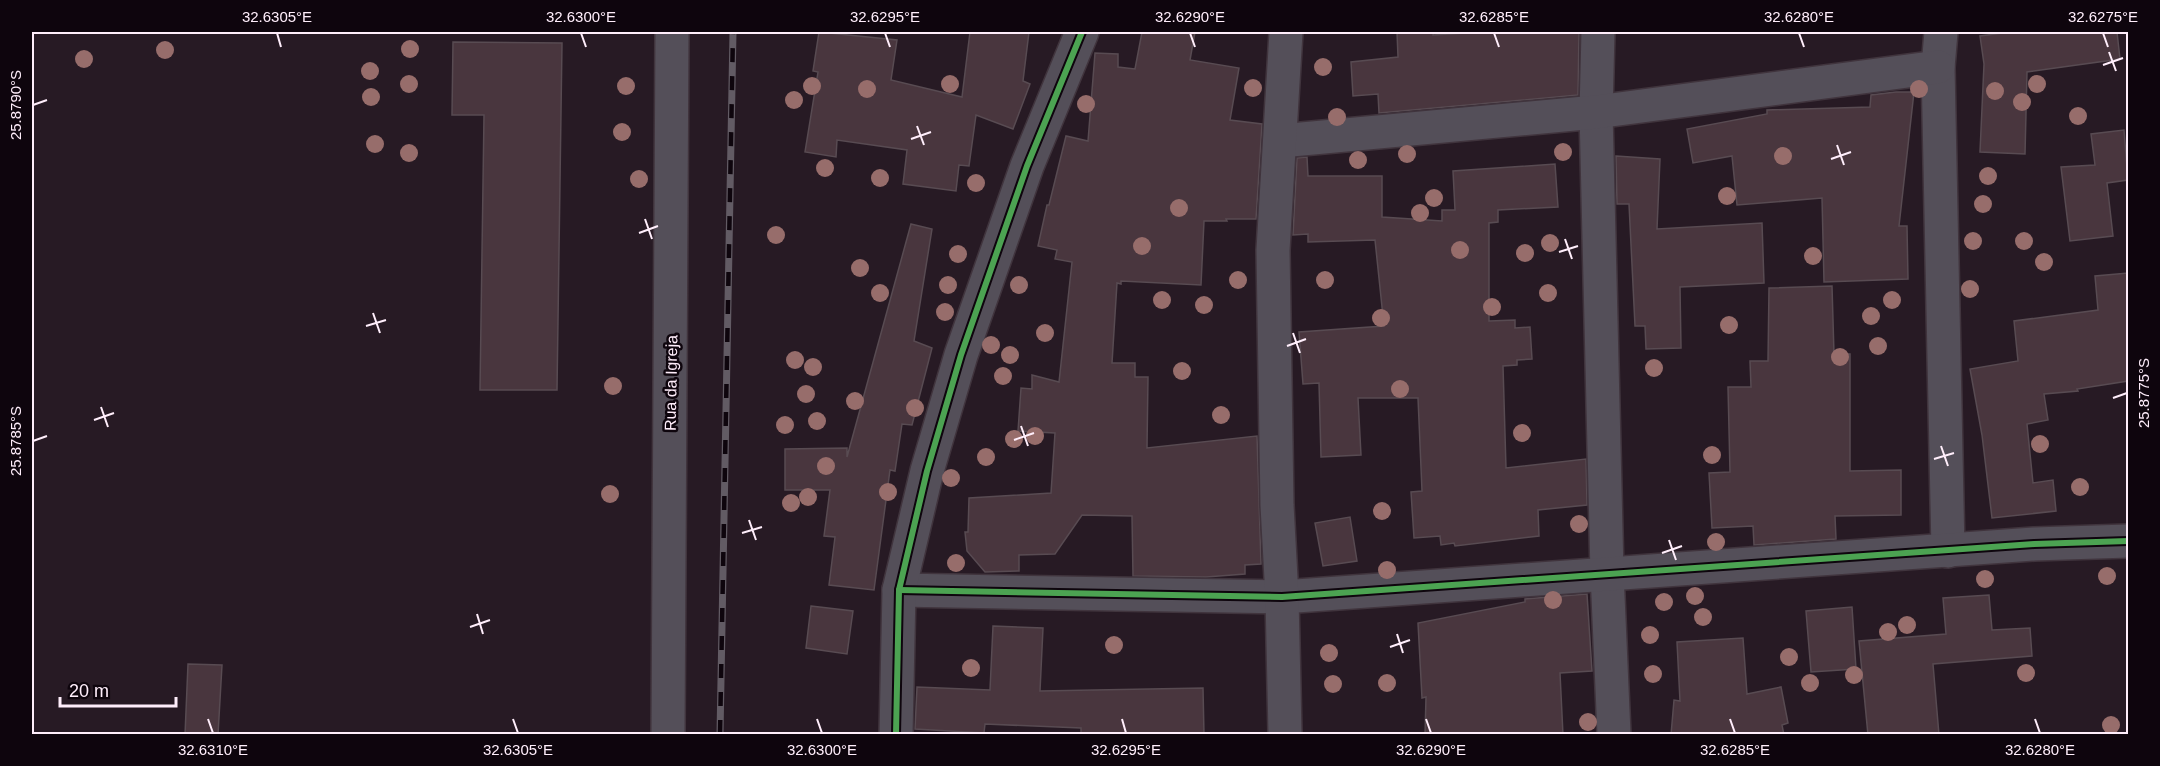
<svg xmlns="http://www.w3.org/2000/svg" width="2160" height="766" viewBox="0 0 2160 766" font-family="Arial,sans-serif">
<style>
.building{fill:#49363e;stroke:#584b52;stroke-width:1.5}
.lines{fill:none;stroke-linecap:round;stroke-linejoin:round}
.street-casing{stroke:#40343d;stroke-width:36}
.street{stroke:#544f59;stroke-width:33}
.rail-casing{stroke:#625b64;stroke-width:7}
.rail{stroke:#0e050d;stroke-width:4.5;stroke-dasharray:14;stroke-linecap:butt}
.cycleway-casing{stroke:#0e050d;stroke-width:10}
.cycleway{stroke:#4ca352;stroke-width:6}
.tree{fill:#976d6b}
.ticks{fill:none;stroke:#ffeefb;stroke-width:2}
.labels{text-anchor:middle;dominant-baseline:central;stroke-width:5;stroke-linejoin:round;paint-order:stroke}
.street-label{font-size:16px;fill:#ffeefb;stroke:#0e050d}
.neatline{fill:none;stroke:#ffeefb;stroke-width:2}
.ticks-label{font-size:15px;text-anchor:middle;fill:#ffeefb}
</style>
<rect width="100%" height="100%" fill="#271a24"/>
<g class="building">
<path d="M819,32l78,8 -6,40 71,17 8,-65h59l-6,49 7,3 -17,45 -37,-14 -7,51 -10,-1 -3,26 -53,-7 4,-34 -70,-10 -1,17 -31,-5 13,-80 -5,-1z"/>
<path d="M1142,32h53l-5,28 49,8 -9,52 32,4 -6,95h-30l1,2h-23l-3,64 -80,-4v3l-4,-1 -5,80h23v14h13l-1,71 110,-12 4,128 -16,1v9l-39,3 -73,-1 -1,-60 -50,-1 -27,39 -36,1v16l-34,1 -18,-21 -2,-19h3l1,-34 82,-5 4,-60 -37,-2 3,-43 11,1v-14l27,7 13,-120 -17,-3 2,-9 -19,-4 9,-41h2l17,-69 22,5 7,-88 23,1v13l17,2z"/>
<path d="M1397,32h36v3l50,-3h96l-1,63 -199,18 -1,-19 -25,2 -2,-34 47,-5z"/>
<path d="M2010,32h107l3,27 -93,13 -2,82 -45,-2 4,-88 -4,-28z"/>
<path d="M453,42l109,1 -5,347h-77l4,-275h-32z"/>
<path d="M1896,92h18l-15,134h8l1,53 -84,3 -2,-84 -85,7 -5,-49 -39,7 -6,-34 80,-15v-4l103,-3 1,-12z"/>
<path d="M2124,130l4,50 -21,3 6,53 -43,5 -9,-74 34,-2 -4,-31z"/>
<path d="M1616,156l44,3 -3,70 105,-6 2,60 -84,4 1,61 -35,1 -1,-23h-10l-6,-122h-12z"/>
<path d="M1307,157l1,19h74v41l60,4v-11h13l-2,-39 102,-7 3,43 -60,3v12l-9,1v98l26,-1v8l15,-1 2,32 -15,1v5l-14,1 3,102 80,-9 1,46 -49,5 1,26 -84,10 -1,-3 -13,2 -1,-9 -26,2 -3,-46 11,-1 -4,-93h-60l3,57 -40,2 -2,-74 -16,1 -4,-52 85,-6 -9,-86 -67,2v-8l-15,1 4,-77z"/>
<path d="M911,224l21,5 -18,112 18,7 -20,77 -10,-1 -7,47 -5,-1 -16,120 -45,-5 6,-48 -11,-1 6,-46h-45v-41l62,-1v9z"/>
<path d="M2128,273v108l-51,8 1,2 -34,3 4,26 -21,4 6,59 20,-3 3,31 -64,7 -10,-83 -12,-66 48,-8 -4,-40 84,-11 -3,-34z"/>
<path d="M1832,286l2,68h16v117l51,-1v45l-66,1 1,23 -82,6 -1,-19 -41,2 -3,-55 21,-1 -2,-85h23l-1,-26h18l1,-73z"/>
<path d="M1350,517l7,44 -34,5 -8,-43z"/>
<path d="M1587,594l5,77 -32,2 3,62h-138l1,-38 -4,1 -4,-75 107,-21v-3z"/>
<path d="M1989,595l3,35 38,-2 2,28 -99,8 6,71h-71l-9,-94 87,-7 -3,-36z"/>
<path d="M811,606l42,5 -6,43 -41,-6z"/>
<path d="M1852,607l4,62 -45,3 -5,-61z"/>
<path d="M993,626l50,2 -3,63 163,-3 1,47h-123v-7l-96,-4 -1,9 -69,-4 2,-42 73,3z"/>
<path d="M1743,638l4,56 34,-7 7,36 -6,2 2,10h-113l3,-35 6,1 -3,-59z"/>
<path d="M188,664l34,1 -4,70h-33z"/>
</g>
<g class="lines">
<defs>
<g id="street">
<path d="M1598,32l-2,80 11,461 7,161"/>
<path d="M1941,32l-3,35 10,484"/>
<path d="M1280,141l316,-29 342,-45"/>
<path d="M899,590l383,7 752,-53 94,-3"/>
<path d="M668,734l4,-702"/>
<path d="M896,734l3,-144 28,-119 34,-116 66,-189 55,-134"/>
<path d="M1285,734l-3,-137 -5,-92 -4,-255 13,-218"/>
</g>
</defs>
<use href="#street" class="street-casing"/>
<use href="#street" class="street"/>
<defs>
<path id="rail" d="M720,734l13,-702"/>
</defs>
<use href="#rail" class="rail-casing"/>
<use href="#rail" class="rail"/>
<defs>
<g id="cycleway">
<path d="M899,590l383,7 752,-53 94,-3"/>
<path d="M896,734l3,-144 28,-119 34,-116 66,-189 55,-134"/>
</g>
</defs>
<use href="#cycleway" class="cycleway-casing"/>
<use href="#cycleway" class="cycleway"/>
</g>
<g class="tree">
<circle cx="410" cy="49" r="9"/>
<circle cx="165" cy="50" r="9"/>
<circle cx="84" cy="59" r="9"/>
<circle cx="1323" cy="67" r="9"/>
<circle cx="370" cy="71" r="9"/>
<circle cx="409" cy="84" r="9"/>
<circle cx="950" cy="84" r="9"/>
<circle cx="2037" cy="84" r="9"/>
<circle cx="626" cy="86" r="9"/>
<circle cx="812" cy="86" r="9"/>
<circle cx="1253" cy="88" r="9"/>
<circle cx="867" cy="89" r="9"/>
<circle cx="1919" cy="89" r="9"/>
<circle cx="1995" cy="91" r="9"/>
<circle cx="371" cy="97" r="9"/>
<circle cx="794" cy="100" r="9"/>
<circle cx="2022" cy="102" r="9"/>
<circle cx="1086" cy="104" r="9"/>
<circle cx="2078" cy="116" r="9"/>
<circle cx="1337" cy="117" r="9"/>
<circle cx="622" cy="132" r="9"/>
<circle cx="375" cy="144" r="9"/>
<circle cx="1563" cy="152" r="9"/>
<circle cx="409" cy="153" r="9"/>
<circle cx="1407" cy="154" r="9"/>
<circle cx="1783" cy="156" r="9"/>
<circle cx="1358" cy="160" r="9"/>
<circle cx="825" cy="168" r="9"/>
<circle cx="1988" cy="176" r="9"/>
<circle cx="880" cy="178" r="9"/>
<circle cx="639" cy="179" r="9"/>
<circle cx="976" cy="183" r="9"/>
<circle cx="1727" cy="196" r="9"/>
<circle cx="1434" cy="198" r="9"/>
<circle cx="1983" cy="204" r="9"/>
<circle cx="1179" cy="208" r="9"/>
<circle cx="1420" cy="213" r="9"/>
<circle cx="776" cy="235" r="9"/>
<circle cx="1973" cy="241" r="9"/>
<circle cx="2024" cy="241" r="9"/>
<circle cx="1550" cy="243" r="9"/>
<circle cx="1142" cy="246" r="9"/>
<circle cx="1460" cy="250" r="9"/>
<circle cx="1525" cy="253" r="9"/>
<circle cx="958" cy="254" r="9"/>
<circle cx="1813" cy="256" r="9"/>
<circle cx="2044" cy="262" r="9"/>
<circle cx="860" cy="268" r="9"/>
<circle cx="1238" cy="280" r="9"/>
<circle cx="1325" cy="280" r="9"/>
<circle cx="948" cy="285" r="9"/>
<circle cx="1019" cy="285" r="9"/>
<circle cx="1970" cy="289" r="9"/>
<circle cx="880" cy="293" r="9"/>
<circle cx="1548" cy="293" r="9"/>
<circle cx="1162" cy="300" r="9"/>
<circle cx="1892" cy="300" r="9"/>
<circle cx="1204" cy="305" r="9"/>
<circle cx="1492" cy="307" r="9"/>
<circle cx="945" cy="312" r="9"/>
<circle cx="1871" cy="316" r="9"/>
<circle cx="1381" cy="318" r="9"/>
<circle cx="1729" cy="325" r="9"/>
<circle cx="1045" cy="333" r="9"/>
<circle cx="991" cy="345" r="9"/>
<circle cx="1878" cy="346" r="9"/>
<circle cx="1010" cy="355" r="9"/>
<circle cx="1840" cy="357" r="9"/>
<circle cx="795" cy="360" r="9"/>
<circle cx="813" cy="367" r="9"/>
<circle cx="1654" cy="368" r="9"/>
<circle cx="1182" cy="371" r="9"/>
<circle cx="1003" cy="376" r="9"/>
<circle cx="613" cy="386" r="9"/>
<circle cx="1400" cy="389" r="9"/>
<circle cx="806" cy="394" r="9"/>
<circle cx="855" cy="401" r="9"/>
<circle cx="915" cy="408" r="9"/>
<circle cx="1221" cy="415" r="9"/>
<circle cx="817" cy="421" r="9"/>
<circle cx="785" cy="425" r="9"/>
<circle cx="1522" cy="433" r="9"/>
<circle cx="1035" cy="436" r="9"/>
<circle cx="1014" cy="439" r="9"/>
<circle cx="2040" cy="444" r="9"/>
<circle cx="1712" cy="455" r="9"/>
<circle cx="986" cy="457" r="9"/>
<circle cx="826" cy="466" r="9"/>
<circle cx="951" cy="478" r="9"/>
<circle cx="2080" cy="487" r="9"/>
<circle cx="888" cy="492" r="9"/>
<circle cx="610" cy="494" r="9"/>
<circle cx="808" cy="497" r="9"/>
<circle cx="791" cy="503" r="9"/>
<circle cx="1382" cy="511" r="9"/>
<circle cx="1579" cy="524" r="9"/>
<circle cx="1716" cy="542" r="9"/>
<circle cx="956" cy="563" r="9"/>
<circle cx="1387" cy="570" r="9"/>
<circle cx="2107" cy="576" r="9"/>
<circle cx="1985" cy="579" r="9"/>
<circle cx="1695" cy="596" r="9"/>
<circle cx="1553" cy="600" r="9"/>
<circle cx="1664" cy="602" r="9"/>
<circle cx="1703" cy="617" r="9"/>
<circle cx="1907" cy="625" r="9"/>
<circle cx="1888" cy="632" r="9"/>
<circle cx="1650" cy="635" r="9"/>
<circle cx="1114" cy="645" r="9"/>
<circle cx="1329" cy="653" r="9"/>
<circle cx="1789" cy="657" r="9"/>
<circle cx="971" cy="668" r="9"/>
<circle cx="2026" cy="673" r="9"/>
<circle cx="1653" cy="674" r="9"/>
<circle cx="1854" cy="675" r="9"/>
<circle cx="1387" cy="683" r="9"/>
<circle cx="1810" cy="683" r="9"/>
<circle cx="1333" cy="684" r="9"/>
<circle cx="1588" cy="722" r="9"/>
<circle cx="2111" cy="725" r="9"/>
</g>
<path class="ticks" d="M277,33l4,14M581,33l5,14M885,33l5,14M1190,33l5,14M1494,33l5,14M1799,33l5,14M2103,33l5,14M2109,52l7,19M2103,65l20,-7M33,105l14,-5M917,126l7,19M911,139l20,-7M1837,145l7,20M1831,159l20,-7M645,219l7,20M639,233l19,-7M1565,239l7,20M1559,252l19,-6M373,313l7,20M366,326l20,-6M1293,333l7,20M1287,346l19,-7M2113,398l14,-5M101,407l7,20M94,420l20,-7M1021,426l7,20M1014,440l20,-7M33,441l14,-5M1941,446l7,20M1934,459l20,-6M749,520l7,20M742,533l20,-6M1669,540l7,20M1662,553l20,-7M477,614l6,20M470,627l20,-7M1397,634l6,19M1390,647l20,-7M208,719l5,14M513,719l5,14M817,719l5,14M1122,719l4,14M1426,719l5,14M1730,719l5,14M2035,719l5,14"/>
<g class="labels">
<g class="street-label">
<text transform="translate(671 383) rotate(-89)">Rua da Igreja</text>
</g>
</g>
<rect width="2160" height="766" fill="none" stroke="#0e050d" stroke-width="66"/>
<path d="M60 697v9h116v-9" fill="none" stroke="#ffeefb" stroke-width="3"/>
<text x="69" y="697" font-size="18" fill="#ffeefb" stroke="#0e050d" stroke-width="4.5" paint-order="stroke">20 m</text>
<rect x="33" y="33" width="2094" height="700" class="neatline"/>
<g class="ticks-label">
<text x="277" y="22">32.6305°E</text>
<text x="581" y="22">32.6300°E</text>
<text x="885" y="22">32.6295°E</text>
<text x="1190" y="22">32.6290°E</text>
<text x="1494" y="22">32.6285°E</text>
<text x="1799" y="22">32.6280°E</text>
<text x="2103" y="22">32.6275°E</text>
<text transform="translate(16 105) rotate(-90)" y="5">25.8790°S</text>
<text transform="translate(2144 393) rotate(-90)" y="5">25.8775°S</text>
<text transform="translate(16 441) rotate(-90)" y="5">25.8785°S</text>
<text x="213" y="755">32.6310°E</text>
<text x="518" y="755">32.6305°E</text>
<text x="822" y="755">32.6300°E</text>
<text x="1126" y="755">32.6295°E</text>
<text x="1431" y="755">32.6290°E</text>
<text x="1735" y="755">32.6285°E</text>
<text x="2040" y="755">32.6280°E</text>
</g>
</svg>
